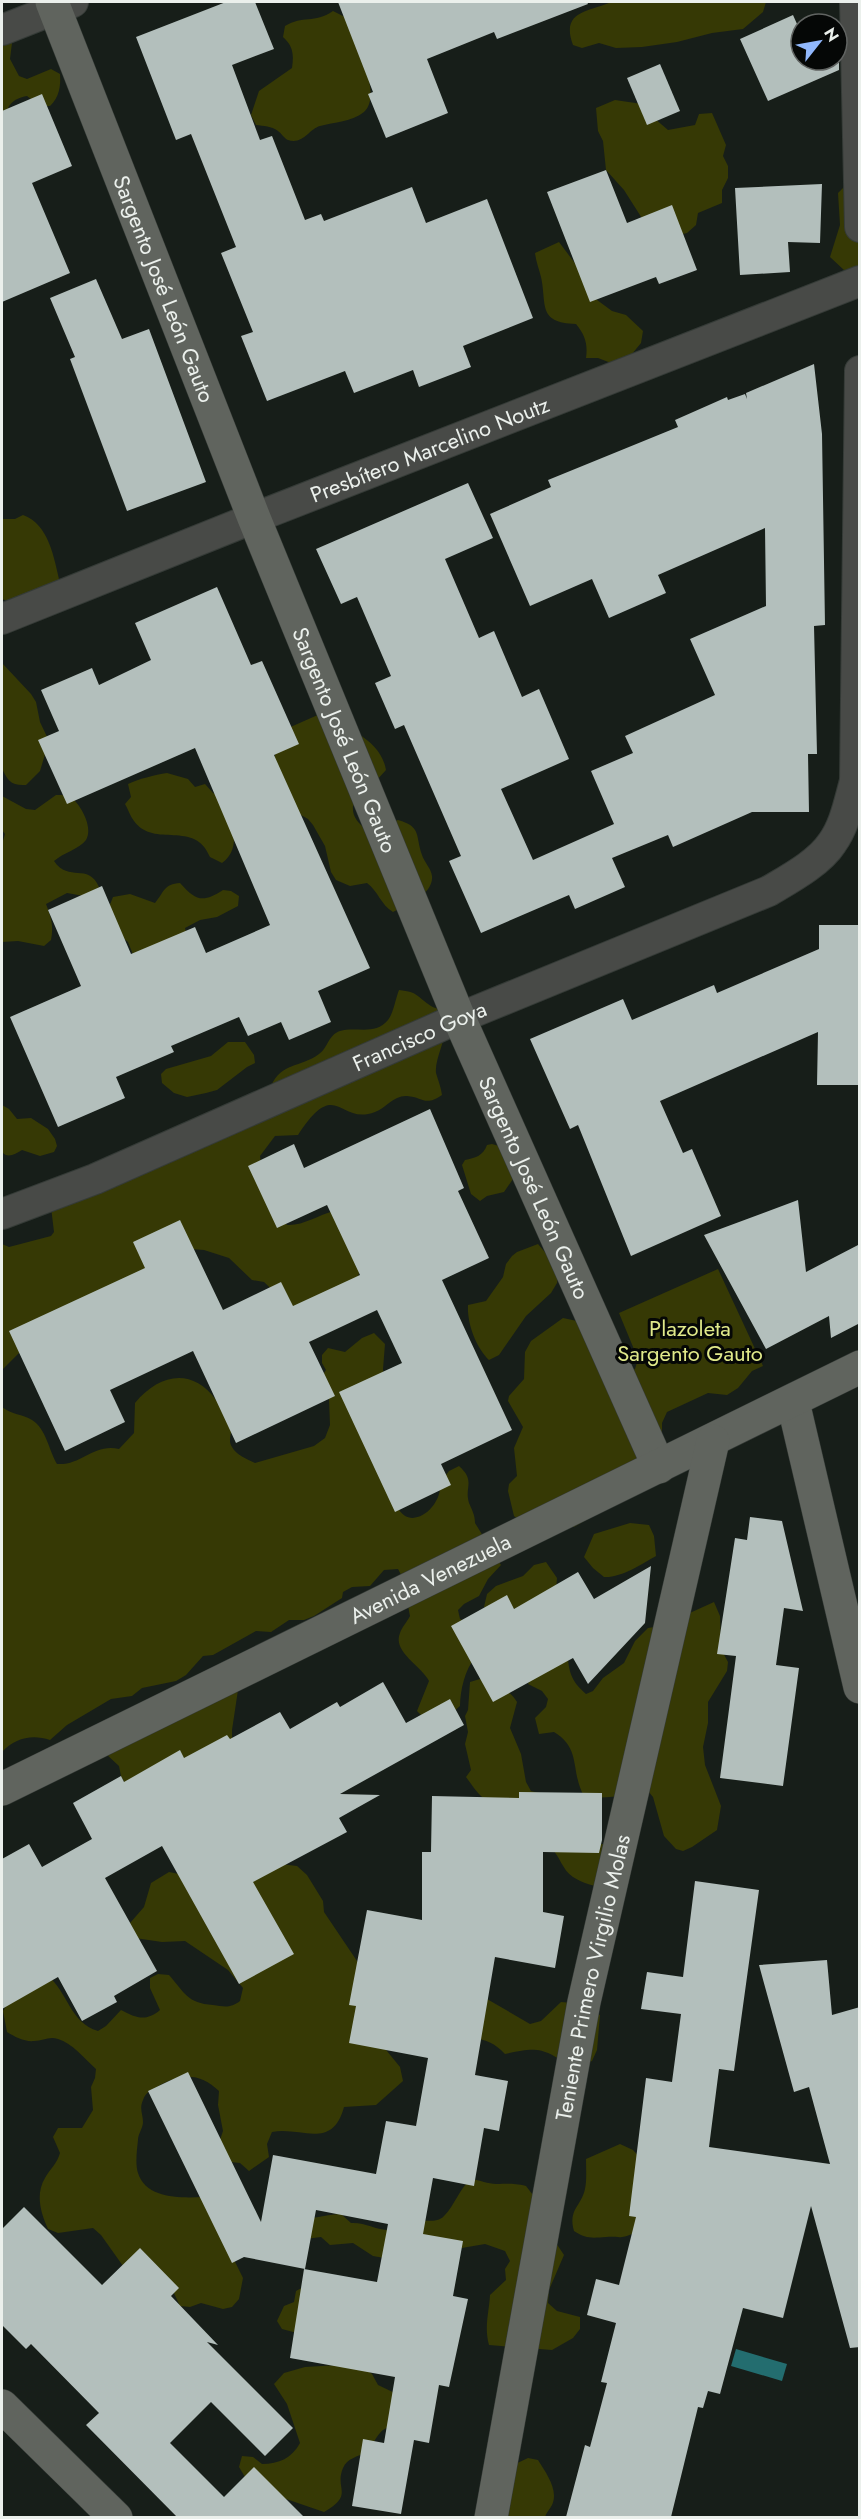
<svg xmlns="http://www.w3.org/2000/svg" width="861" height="2519" viewBox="0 0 861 2519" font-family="Jost,sans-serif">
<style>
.green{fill:#363905}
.water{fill:#236d6f}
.building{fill:#b3bfbc}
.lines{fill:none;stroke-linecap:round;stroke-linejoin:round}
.street-casing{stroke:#353b37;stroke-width:32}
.secondary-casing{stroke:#353b37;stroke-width:34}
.street{stroke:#484a47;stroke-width:30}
.secondary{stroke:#60645e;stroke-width:33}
.labels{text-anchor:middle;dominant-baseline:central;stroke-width:6;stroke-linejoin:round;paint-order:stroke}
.street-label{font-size:22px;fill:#ebf0ec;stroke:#050706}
.park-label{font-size:22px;fill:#e0e98a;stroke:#050706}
</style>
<rect width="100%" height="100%" fill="#171e19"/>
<g class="green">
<path d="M611,2h155l-3,10 -20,17 -31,4 -35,9 -35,5 -26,1 -17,-5 -17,5 -9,-3c-13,-35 17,-33 38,-43z"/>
<path d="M333,11l12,6c8,21 39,76 19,95 -12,10 -30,10 -44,14 -11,3 -17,19 -32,14 -3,-1 -7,-7 -10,-9 -7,-5 -14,-5 -22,-6l-5,-10 8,-24 33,-23c2,-14 1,-22 -9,-31l2,-11c18,-11 29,-2 48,-15z"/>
<path d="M2,19l11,16 -3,24 9,17 8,3 24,-10 9,5c1,12 -1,24 -10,32h-10l-13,-10c-15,3 -20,9 -22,24l-3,3z"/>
<path d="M615,100l34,5 5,13 14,12 27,-5 4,-11 13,-1 14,32 -3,11 5,10v12l-6,12v13l-24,10 -2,12 -9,8 -12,3 -30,-13 -21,-33 -18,-20 -3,-29 -5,-10 -2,-23z"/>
<path d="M859,184v85l-15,1 -14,-13 10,-32 -2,-32 6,-6z"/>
<path d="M559,242l18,24 16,31 19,14 14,4 17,16 -2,12 -14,17 -16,3 -13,-5h-12c2,-14 -1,-23 -10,-34 -39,-1 -29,-20 -35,-47 -2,-8 -5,-15 -6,-24z"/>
<path d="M23,515c26,9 31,43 37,68l-49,19 -9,-3v-80h13z"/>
<path d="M2,663l29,31 5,8 4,20 9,19 -9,30 -14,14c-15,1 -19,-5 -24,-17z"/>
<path d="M320,714c25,13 61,25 66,56l-33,36c-1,11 5,17 14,24l31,-10c24,7 17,15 24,35 2,7 9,13 10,21 2,18 -26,30 -39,36 -12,-7 -15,-21 -26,-29l-17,3 -14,-6 -5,-8 -6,-26 -12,-21 -5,-6 -14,-8 -20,-51 4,-19 8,-12z"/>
<path d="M167,773l21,6 7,8 10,-3 8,9 12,5c5,22 19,49 -3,65l-12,-6c-15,-38 -56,-8 -76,-36 -4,-5 -6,-12 -9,-17l6,-7 -3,-13c10,-5 27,-9 39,-11z"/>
<path d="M56,795c7,0 14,0 18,5 9,9 19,29 12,40 -7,9 -23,13 -32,21 15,22 34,1 45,26l-15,9 -17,-3 -21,11c5,13 8,22 5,36l-7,6 -26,-5 -16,1v-98l3,-10 -3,-4v-34l24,13 9,1z"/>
<path d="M180,883c16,18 23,20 43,7l8,1 8,5 -1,10 -21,11 -17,3 -15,8 2,8 -51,26 -8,-20 -6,-5 -13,-30 4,-10 17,-3 25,9c9,-11 9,-19 25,-20z"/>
<path d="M399,990c20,2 18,7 32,16 3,2 6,2 9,4 16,16 -6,44 -4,63 2,7 5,14 6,22 -17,12 -19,2 -35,1 -13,-1 -21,12 -32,16 -37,14 -38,-37 -77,23l-23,1 -15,20c3,22 13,52 27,69 16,1 31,-10 47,-14l29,40 -6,32 -57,26 -11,-3 -25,-24 -12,-2 -23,-22 -25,-8 -13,-1 -171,103 -18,18v-126l7,3 42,-11 3,-4 -3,-25 67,-54 7,-4 17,-3 129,-60c11,-24 29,-18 48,-32 9,-6 9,-19 21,-23 16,-5 35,5 48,-11 6,-8 7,-20 11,-30z"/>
<path d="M228,1042h17l9,13 1,8 -8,4 -30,23 -11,3 -19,4 -13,-4 -12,-10 -1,-9 5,-5 45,-13z"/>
<path d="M2,1105l7,4 8,10 14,-1 17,11 7,10 2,7 -3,6 -14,4 -18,-6c-7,4 -14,9 -20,2z"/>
<path d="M492,1144l7,2 16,30 -11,16 -17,4 -7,5 -9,-7 -9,-29 3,-5c10,-2 18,-4 22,-15z"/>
<path d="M538,1244l11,13 9,19 -1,7 -6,10 -25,23 -27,39 -10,5c-13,-13 -22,-36 -21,-55l18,-4 17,-24 3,-13 6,-8 5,-4z"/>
<path d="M718,1269l45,97 -11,5 -14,17 -11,7 -19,-2 -41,19 -5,11v12l-67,80 -21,12 -49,-2 -11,-9 -6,-25 1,-7 8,-8 -3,-28 9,-21 -15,-26 1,-5 15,-17 1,-27 6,-11 32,-23 14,3 52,51 6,-3 3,-10 -19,-46z"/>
<path d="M374,1333l11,11 -2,25 14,137c13,28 46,1 43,-23l9,-12 10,-5c17,15 5,21 10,37 3,7 6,12 6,20l26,42 -13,14 -9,17 -15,8 -6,6 2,9 9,4 6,35c-10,11 -15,33 -15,48l-8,7 -29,4 -6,-6 12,-30c-7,-15 -37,-29 -29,-48 2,-6 7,-11 10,-17 -4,-20 -2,-29 -12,-47l-14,1 -14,16 -18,1 -9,5 -1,6 -28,18 -10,4h-15l-18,12 -15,-1 -43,24 -10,1 -17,19 -10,6 -34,7 -10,8 -21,3 -44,26 -17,15c-18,-6 -35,-2 -48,12v-345c10,8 20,7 30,13 14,8 17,31 25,44 24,2 37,-21 62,-15l15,-16 1,-30c24,-29 57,-36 81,-3 5,7 13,17 15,25 2,8 -4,14 1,22 4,8 15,12 23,16l59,-17 11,-8 5,-13 -1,-26 -10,-18 7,-11 -4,-7v-8l6,-7 17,4 17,-14z"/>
<path d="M630,1523l19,2 5,11 2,20c-14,8 -35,22 -52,21l-11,-9 -9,-11 10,-23z"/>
<path d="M546,1562l11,16 -1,12 -37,18 -29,4 -6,-5 3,-13 9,-8 27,-10 11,-11z"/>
<path d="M714,1602l6,14 1,33 7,13 -1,9 -19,31v21l-5,24 2,18 16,41 -4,24 -25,17 -9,4 -7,-2 -12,-13 -11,-39 -5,-6c-21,4 -43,9 -64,5 -14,-25 -2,-47 -30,-64l-15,2 -4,-16 11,-11 2,-8 -6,-8 -14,-7 3,-8 37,-16c2,17 6,23 18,34l7,-3 10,-13 21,-15 11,-22 13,-13 13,-2z"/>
<path d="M480,1679c13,0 30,11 37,23l-7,26 11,26 5,28 5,9 8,2 51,52 25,-2 16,19c4,34 -39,28 -58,15 -11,-7 -13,-21 -22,-29 -19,-18 -44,-30 -64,-47 -9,-6 -15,-16 -21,-24l5,-7 -6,-26 3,-12 -3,-16 3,-6 2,-28z"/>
<path d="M238,1690l-6,40v12l-87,79 -24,-45 -2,-10 -14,-13z"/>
<path d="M272,1863l25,3 10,9 16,26 1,11 33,49 25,84 18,22 3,14 -27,24 -32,2c-12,44 -43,19 -72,25l-5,12 2,13 -20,14 -9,-8 -10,-1 -12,-16 5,-15 -5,-26 1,-14c-18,-18 -37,-18 -59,-6 -7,5 -14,6 -17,15 -4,9 0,14 0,22 0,6 -5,12 -5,18 -1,10 -3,24 0,33 8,26 43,25 65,24l40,81 -4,21 -7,8 -9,2 -22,-6 -11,4 -10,-1 -9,-19 -48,-21 -22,-31 -8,-7 -35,5 -10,-4c-7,-16 -13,-34 -3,-51 5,-9 12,-14 15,-25l-7,-16 5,-9h24l11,-18 -2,-23 4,-9 1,-9c-11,-10 -24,-26 -38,-30 -9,-3 -15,2 -24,2 -9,1 -19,-4 -27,-9l-4,-21 12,-19 32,-17c21,17 23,48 51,56l8,-5 15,-16c15,8 25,12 39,0l-10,-22v-10l8,-4 11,1c16,18 18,28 44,30 12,2 18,3 27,-4l3,-13 -15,-18 -43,-29 -23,1 -27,-4 -5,-15 14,-16 7,-24 18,-11 10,2z"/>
<path d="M487,1999l43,25 11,-3 20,-19c16,1 26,4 39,13l-3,35 -5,11 -19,7c-29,-19 -33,-22 -68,-14 -10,-11 -19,-14 -34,-17z"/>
<path d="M620,2144l13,6 17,19 -16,64c-16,7 -13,3 -28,4 -14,1 -20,2 -32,-6 -6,-22 7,-24 11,-42 2,-9 1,-20 1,-30z"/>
<path d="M471,2179c9,1 17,5 25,5 12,0 17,-1 30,2l20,26 6,25 12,18 -15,35 -1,13 9,8 23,6v12l-7,9 -21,12 -63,-5c-5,-18 0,-32 1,-50l16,-15 -1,-11 5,-8 -5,-10 -20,-7 -52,9 -49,5 -11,-2 -20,-13 -23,2 -9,-8 -23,3 5,-22c14,1 25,-4 38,-4l10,9c14,-1 27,8 40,7 9,-1 18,-8 27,-9 8,-1 20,2 26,-5 11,-11 15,-27 27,-37z"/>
<path d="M305,2286l3,50 -26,-7 -5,-8 7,-15 10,-4 2,-11z"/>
<path d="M339,2365l23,1 10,8 6,11 21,10 -7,30c-3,2 -9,4 -12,8 -5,5 -8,14 -14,19 -8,5 -19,6 -23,16 -9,21 12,26 -19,44l-73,-25 -12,-20 3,-11 11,1 9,7c17,0 30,-6 38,-21l-13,-39 -13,-20 10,-11 21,-6z"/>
<path d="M528,2458l10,2c8,13 21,30 14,45 -2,4 -6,8 -7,12h-43l5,-49z"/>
</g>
<path class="water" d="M736,2349l51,15 -5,17 -51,-15z"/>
<g class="building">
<path d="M226,2h29l19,47 -42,16 28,75 12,-4 33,84 16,-6 3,7 88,-34 14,36 61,-24 46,119 -70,28 8,21 -52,20 -6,-17 -59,23 -9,-22 -78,30 -26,-65 12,-4 -32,-79 15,-6 -45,-113 -15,6 -40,-103z"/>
<path d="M338,2h249l1,2 -91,35 -3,-7 -67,27 21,54 -62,25 -18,-44 5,-2z"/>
<path d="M793,15l8,18v27h38v10l-71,31 -28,-62z"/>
<path d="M660,64l20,47 -33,14 -20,-47z"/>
<path d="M42,94l30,72 -40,17 38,90 -68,29v-191z"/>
<path d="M606,170l21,53 45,-18 25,65 -38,14 -3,-7 -66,25 -43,-110z"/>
<path d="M822,184l-2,59 -32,-1 2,30 -50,3 -5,-87z"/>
<path d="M96,279l26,60 27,-10 57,153 -79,29 -57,-152 5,-2 -25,-59z"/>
<path d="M814,364l8,70 3,191 -11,1 3,128h-9l1,58h-57l-79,35 -5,-12 -56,23 13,29 -50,22 -6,-14 -88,38 -32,-72 12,-5 -57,-131 -9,4 -20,-46 16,-7 -34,-79 -16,7 -25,-55 152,-66 25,55 -48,21 34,79 15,-7 28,66 17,-8 30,70 -68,30 32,71 81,-36 -23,-53 42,-18 -8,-17 90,-41 -25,-56 76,-33 -1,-78 -107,47 8,18 -57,25 -17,-39 -62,27 -40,-92 61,-27 -3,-7 130,-53 -3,-7 52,-23 1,3 17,-6 2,5 -1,-6z"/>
<path d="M217,587l34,78 11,-4 37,83 -25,11 96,213 -52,23 13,31 -42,18 -8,-18 -33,14 -9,-19 -68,29 3,6 -58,25 9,21 -67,29 -48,-110 71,-31 -33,-76 54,-24 29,68 64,-27 11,26 64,-28 -75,-177 -128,56 -29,-64 21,-9 -18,-41 51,-22 7,17 52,-25 -16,-37z"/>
<path d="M819,925h41v160h-43l1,-53 -158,69 23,52 9,-4 29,67 -90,40 -53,-131 -8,4 -40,-90 93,-40 9,21 82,-35 3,8 102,-44z"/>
<path d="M430,1109l34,79 -6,3 31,67 -47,22 70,150 -71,34 10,21 -56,27 -56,-120 63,-29 -25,-53 -68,32 26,54 -99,47 -43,-92 -83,39 15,32 -60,29 -56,-120 136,-63 -12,-26 47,-22 43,90 58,-28 12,24 67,-31 -33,-70 -50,23 -29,-62 46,-22 10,24z"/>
<path d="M798,1200l8,72 54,-28v79l-29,15 -2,-22 -63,33 -62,-114z"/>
<path d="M750,1517l32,4 21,90 -19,-3 -8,57 23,3 -16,118 -63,-8 16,-122 -19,-2 18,-116 12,2z"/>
<path d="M651,1566l-6,57 -57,61 -15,-26 -80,44 -42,-76 56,-31 7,14 64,-37 16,27z"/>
<path d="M383,1682l23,41 44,-24 14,26 -124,69 40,1 -41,23 8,14 -94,50 41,72 -55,30 -77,-138 -57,32 52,93 -43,25 3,6 -35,19 -24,-44 -56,32v-150l27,-15 13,23 50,-28 -19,-36 48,-27 3,6 56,-32 4,8 43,-23 3,4 50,-27 10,17 47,-27 3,5z"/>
<path d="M519,1792l83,1v47l-3,13 -56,-1v60l21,4 -9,52 -60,-11 -20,118 33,6 -9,50 -15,-3 -10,58 -41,-8 -10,56 40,7 -10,55 15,3 -19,88 -10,-2 -10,58 -15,-3 -13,74 -49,-8 11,-67 21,4 11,-66 -105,-19 14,-89 73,13 11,-58 -72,-14 -11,59 -61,-12 -12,6 -84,-172 40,-19 73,150 12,-67 103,19 10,-53 30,5 12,-68 -79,-15 7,-37 -7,-1 18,-95 55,10v-68h9l1,-56 87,2z"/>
<path d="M695,1881l64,9 -25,181 -15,-2 -10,78 121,17 -21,-77 -15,5 -35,-127 68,-5 5,55 28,-8v340l-10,1 -39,-142 -28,112 -40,-10 -23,86 -12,-3 -5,17 -5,-1 -27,110h-105l19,-72 5,2 17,-64 -6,-1 15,-59 -29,-8 9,-36 23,6 17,-68 -7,-1 17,-138 26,4 9,-68 -40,-5 6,-37 36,5z"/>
<path d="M24,2207l78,78 38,-37 39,40 -8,8 47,49 -11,-3 86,86 -28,28 -54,-54 -41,41 54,54 30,-30 50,50h-127l-91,-92 13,-12 -68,-69 -5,5 -24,-24v-96z"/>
</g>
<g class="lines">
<defs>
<g id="street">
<path d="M855,2l5,225"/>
<path d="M2,30l71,-28"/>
<path id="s1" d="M2,619l252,-101 606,-237"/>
<path id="s2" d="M2,1214l93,-35 364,-161 310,-127c20,-12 50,-28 63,-48 13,-18 17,-41 23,-62l5,-410"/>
</g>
<g id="secondary">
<path id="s3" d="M52,2l202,516 205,500 200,449"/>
<path d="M793,1402l67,285"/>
<path id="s4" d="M2,1789l858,-422"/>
<path d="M2,2406l114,112"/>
<path id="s5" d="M491,2518l93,-516 129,-561"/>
</g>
</defs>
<use href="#street" class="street-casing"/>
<use href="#secondary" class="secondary-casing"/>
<use href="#street" class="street"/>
<use href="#secondary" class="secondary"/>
</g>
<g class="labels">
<g class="street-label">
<text stroke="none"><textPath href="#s3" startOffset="308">Sargento José León Gauto</textPath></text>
<text stroke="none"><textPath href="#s1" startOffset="460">Presbítero Marcelino Noutz</textPath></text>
<text stroke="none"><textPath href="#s3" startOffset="794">Sargento José León Gauto</textPath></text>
<text stroke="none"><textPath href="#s2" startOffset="454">Francisco Goya</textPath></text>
<text stroke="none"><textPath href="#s3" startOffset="1280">Sargento José León Gauto</textPath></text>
<text stroke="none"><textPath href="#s4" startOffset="477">Avenida Venezuela</textPath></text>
<text stroke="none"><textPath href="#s5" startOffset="550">Teniente Primero Virgilio Molas</textPath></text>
</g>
<g class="park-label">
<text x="690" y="1328">Plazoleta<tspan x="690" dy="25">Sargento Gauto</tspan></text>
</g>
</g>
<rect width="861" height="2519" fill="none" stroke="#ebf0ec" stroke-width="6"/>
<g transform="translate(819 42) rotate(59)"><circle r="28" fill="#050706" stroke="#616462" stroke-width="1.5"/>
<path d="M0-4.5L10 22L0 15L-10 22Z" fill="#91b8fd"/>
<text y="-9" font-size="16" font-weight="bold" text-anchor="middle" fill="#ebf0ec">N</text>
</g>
</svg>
